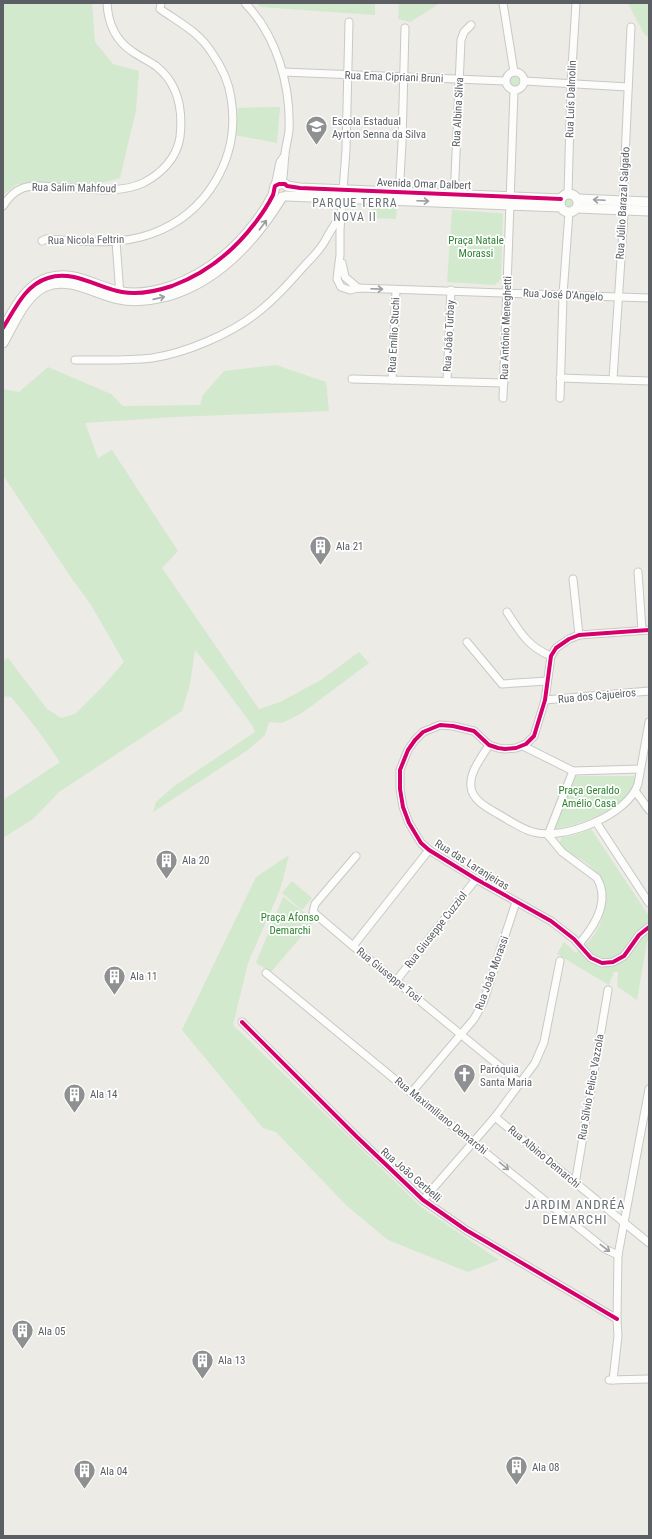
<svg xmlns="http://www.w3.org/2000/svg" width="652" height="1539" viewBox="0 0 652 1539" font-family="'Roboto Condensed',sans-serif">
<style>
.green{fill:#d2e9ce}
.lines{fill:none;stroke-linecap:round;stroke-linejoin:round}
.street-casing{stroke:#c8c8c6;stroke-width:9}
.secondary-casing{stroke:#c8c9c7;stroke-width:11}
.street{stroke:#fcfcfb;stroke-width:7}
.secondary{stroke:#fcfcfb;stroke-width:9}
.cycleway-casing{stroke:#fff;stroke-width:6}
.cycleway{stroke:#d6006c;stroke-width:4}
.oneway{stroke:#9b9ea0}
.labels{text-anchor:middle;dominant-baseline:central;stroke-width:3.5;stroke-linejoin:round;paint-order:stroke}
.street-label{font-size:11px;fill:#5b5f64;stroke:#fff}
.poi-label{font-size:11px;fill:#5b5f64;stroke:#fff;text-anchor:start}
.park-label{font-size:11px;fill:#2d8230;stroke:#fff}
.neighbourhood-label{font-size:12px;letter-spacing:1px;fill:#6b7176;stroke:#fff}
.quarter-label{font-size:13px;letter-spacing:1px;fill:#6b7176;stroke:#fff}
</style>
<rect width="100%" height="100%" fill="#ecebe5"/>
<g class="green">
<path d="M3,3h89l3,39 18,22 26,7 -3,39 -16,68 -22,6h-81l-14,11z"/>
<path d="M256,3h119v12l-114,-8z"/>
<path d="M384,3h56l-30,19 -12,-3 1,-16z"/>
<path d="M628,3h21v35l-5,-4z"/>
<circle cx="514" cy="81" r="5"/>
<path d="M280,107l-3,36 -42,-8 3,-27z"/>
<circle cx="569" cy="203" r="5"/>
<path d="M373,206l24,1 -1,12 -24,-1z"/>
<path d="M452,210l47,3 4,1 -2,65 -6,6 -48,-3z"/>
<path d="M276,365l50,17 3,29 -155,6 -89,6 13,35 14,-8 66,101 -16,17 97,141 21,-7 41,-22 38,-28 10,11 -67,50 -20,10 -13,-1 -4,13 -17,15 -95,62 3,-10 17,-15 82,-55 -3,-7 -37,-50 -20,-25 -5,34 -8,27 -123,81 -26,27 -30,19v-38l57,-38 -23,-33 -26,-32 -8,-1v-35l5,-3 39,51 14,9 14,-4 30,-30 19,-22 -33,-57 -21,-29 -67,-101v-86l16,3 29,-25 63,27 12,12 77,-1 3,-10 21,-24z"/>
<path d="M575,776h60l-3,18c-21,17 -51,33 -78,34z"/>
<path d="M591,829l58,87v21l-2,5 -10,58 -20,-14 1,-14h-4l-5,13 -52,-31 7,-12 12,11c6,-6 13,-11 18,-18 11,-15 14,-38 7,-56 -3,-5 -8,-10 -12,-14 -10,-9 -21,-10 -30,-21l3,-7 13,-2z"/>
<path d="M289,855l-9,35 -32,73 -15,62 188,182 78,53 -31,12 -80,-32 -41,-34 -71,-74 -13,-4 -81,-98 74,-153z"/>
<path d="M292,881l20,17 -10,12 -20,-17z"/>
<path d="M283,897l32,23 -44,52 -15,-9z"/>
</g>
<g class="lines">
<defs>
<g id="street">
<path d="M245,3c32,33 46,83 44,128 -1,7 -3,15 -4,22 -1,10 -1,20 -3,30"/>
<path d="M503,3l11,69"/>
<path d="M349,22l-3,128 -6,80v25l-3,24 4,8 9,3 8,-2 291,10"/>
<circle cx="515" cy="81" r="9"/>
<path d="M283,72l222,9"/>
<path d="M524,81l104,6"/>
<path d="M275,186l5,-24 5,-7"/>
<path d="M568,194l3,-110 5,-81"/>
<path d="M399,196l3,-53 3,-115"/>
<path d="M454,199l7,-159 3,-8 7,-7"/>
<path d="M3,206c5,-8 12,-15 20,-18 9,-3 21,-2 30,-1 28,1 65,8 90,-4 18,-9 34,-25 37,-46 3,-26 -1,-53 -24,-71 -7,-5 -16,-9 -23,-14 -17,-11 -25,-29 -26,-49"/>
<path d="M42,241l4,-2c34,2 71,7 105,-5 56,-20 90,-77 80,-136 -2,-16 -10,-32 -19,-45 -13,-21 -32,-30 -52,-44l1,-6"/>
<path d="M116,241l4,54"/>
<path d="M342,263l3,14 13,11"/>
<path d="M75,360c26,0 51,1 77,-2 34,-5 78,-24 105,-45 18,-14 33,-31 48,-48 7,-7 16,-16 21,-26 6,-10 6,-13 15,-22"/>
<path d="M560,378l89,3"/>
<path d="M352,379l152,4"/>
<path d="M613,379l11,-165 -1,-13 8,-174"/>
<path d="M392,380l4,-90"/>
<path d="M447,381l4,-91"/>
<path d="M503,398l11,-307"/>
<path d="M560,398l3,-103 6,-83"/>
<path d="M638,572l4,58"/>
<path d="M573,579l6,56"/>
<path d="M507,612c13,20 21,35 44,44"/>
<path d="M649,630l-70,5 -10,4 -13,9 -5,8 -6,44 -11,36 -8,8 -10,4 -11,1 -7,-1 -9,-3 -15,-14 -21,-5 -13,-1 -17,7 -8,8 -7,10 -8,20v19l3,18 6,16 12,20 8,7 47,29 75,42 23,18 17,19 11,5 11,-1 11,-6 15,-21 10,-8"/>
<path d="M467,642l35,42 45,-3"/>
<path d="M545,700l104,-9"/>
<path d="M489,745c-7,12 -20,27 -18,42 1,13 17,21 27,27 11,6 23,15 35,18 31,9 95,-17 105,-48l11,-62"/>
<path d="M523,746l50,25 67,-2"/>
<path d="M636,792l13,18"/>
<path d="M596,822l53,81"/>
<path d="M548,835l14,17 35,26c14,24 -3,49 -18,66"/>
<path d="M548,835l25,-64"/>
<path d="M356,856l-41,48 -2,8 40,34 167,137"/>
<path d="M353,946l76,-96"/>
<path d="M266,973l138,114 201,162 13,6"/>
<path d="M396,981l80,-102"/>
<path d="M242,1022l115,115 66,63 43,30 151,89"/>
<path d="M411,1093l63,-74 9,-16 33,-101"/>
<path d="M495,1117l154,126"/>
<path d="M575,1184l33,-194"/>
<path d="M423,1200l72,-83 40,-54 9,-21 16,-81"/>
<path d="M609,1380l40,-1"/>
<path d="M613,1380l5,-44 -1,-17 1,-64 31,-166"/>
</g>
<g id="secondary">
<circle cx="569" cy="203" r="9"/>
<path d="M286,196l275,11"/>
<path d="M577,199l72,3"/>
<path d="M577,208l72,3"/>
<path d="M3,328c12,-19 22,-43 45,-50 25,-9 50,10 74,14 16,3 35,-1 50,-6 35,-13 61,-34 83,-63 7,-9 13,-18 18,-28 1,-3 1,-6 2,-9l4,-2h6l2,2 13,2 261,11"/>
<path d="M3,343c11,-19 22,-48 43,-57 24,-10 51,9 73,13 16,4 33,1 49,-3 51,-15 87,-55 114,-99"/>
</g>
</defs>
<use href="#street" class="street-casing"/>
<use href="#secondary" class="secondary-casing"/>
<use href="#street" class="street"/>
<use href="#secondary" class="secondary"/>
<defs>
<g id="cycleway">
<path d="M3,328c12,-19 22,-43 45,-50 25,-9 50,10 74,14 16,3 35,-1 50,-6 35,-13 61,-34 83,-63 7,-9 13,-18 18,-28 1,-3 1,-6 2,-9l4,-2h6l2,2 13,2 261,11"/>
<path d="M649,630l-70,5 -10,4 -13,9 -5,8 -6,44 -11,36 -8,8 -10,4 -11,1 -7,-1 -9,-3 -15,-14 -21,-5 -13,-1 -17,7 -8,8 -7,10 -8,20v19l3,18 6,16 12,20 8,7 47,29 75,42 23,18 17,19 11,5 11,-1 11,-6 15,-21 10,-8"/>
<path d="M242,1022l115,115 66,63 43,30 151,89"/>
</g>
</defs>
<use href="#cycleway" class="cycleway-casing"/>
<use href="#cycleway" class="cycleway"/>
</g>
<defs><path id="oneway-shaft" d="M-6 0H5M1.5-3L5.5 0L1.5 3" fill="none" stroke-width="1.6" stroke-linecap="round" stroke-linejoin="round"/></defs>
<g class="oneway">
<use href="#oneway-shaft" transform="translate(599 200) rotate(-177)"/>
<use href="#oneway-shaft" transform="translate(423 201) rotate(2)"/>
<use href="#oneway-shaft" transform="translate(263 225) rotate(-53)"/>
<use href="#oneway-shaft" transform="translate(377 289) rotate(2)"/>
<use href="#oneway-shaft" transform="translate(159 298) rotate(-13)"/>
<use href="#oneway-shaft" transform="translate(504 1166) rotate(39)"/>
<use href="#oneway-shaft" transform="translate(605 1248) rotate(37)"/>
</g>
<defs>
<symbol id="school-pin" viewBox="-11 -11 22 30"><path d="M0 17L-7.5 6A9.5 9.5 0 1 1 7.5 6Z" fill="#8e9091" stroke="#fff"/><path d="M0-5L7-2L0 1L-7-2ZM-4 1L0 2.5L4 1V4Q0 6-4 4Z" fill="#fff"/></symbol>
<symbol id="building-pin" viewBox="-11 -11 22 30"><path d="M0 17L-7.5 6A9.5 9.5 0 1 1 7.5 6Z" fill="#8e9091" stroke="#fff"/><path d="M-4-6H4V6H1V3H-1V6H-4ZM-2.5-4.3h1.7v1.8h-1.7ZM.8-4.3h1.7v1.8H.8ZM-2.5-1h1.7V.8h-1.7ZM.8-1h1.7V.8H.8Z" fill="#fff"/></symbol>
<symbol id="church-pin" viewBox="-11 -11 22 30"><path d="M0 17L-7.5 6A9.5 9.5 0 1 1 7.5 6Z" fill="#8e9091" stroke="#fff"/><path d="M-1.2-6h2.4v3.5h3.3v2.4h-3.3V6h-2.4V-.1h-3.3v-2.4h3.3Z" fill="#fff"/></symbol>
</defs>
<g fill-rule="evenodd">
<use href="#school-pin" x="304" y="114" width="25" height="34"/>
<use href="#building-pin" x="308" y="534" width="25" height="34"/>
<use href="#building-pin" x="154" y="848" width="25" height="34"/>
<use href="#building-pin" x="102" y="964" width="25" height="34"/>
<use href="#church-pin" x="452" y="1062" width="25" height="34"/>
<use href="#building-pin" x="62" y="1082" width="25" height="34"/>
<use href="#building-pin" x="10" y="1318" width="25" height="34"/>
<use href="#building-pin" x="190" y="1348" width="25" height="34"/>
<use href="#building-pin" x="504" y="1454" width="25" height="34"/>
<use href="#building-pin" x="72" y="1458" width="25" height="34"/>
</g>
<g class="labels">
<g class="street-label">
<text transform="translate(394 77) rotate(2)">Rua Ema Cipriani Bruni</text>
<text transform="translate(571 99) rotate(-88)">Rua Luís Dalmolin</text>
<text transform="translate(458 112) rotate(-87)">Rua Albina Silva</text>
<text transform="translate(424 184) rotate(2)">Avenida Omar Dalbert</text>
<text transform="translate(74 188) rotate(1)">Rua Salim Mahfoud</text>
<text transform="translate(623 203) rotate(-87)">Rua Júlio Barazal Salgado</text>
<text transform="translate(86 240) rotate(-1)">Rua Nicola Feltrin</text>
<text transform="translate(563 295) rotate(3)">Rua José D'Angelo</text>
<text transform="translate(506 328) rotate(-88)">Rua Antônio Meneghetti</text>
<text transform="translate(394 335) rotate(-87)">Rua Emílio Stuchi</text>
<text transform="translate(449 336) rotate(-87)">Rua João Turbay</text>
<text transform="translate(597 696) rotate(-5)">Rua dos Cajueiros</text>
<text transform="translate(472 865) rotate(32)">Rua das Laranjeiras</text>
<text transform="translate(436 930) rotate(-52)">Rua Giuseppe Cuzziol</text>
<text transform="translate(492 973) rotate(-70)">Rua João Morassi</text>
<text transform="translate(389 975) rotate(39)">Rua Giuseppe Tosi</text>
<text transform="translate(591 1087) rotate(-80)">Rua Sílvio Felice Vazzola</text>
<text transform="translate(441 1116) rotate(39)">Rua Maximiliano Demarchi</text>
<text transform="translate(544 1157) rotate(40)">Rua Albino Demarchi</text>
<text transform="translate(411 1175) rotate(41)">Rua João Gerbelli</text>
</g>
<g class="poi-label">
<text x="332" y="121">Escola Estadual<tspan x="332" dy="13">Ayrton Senna da Silva</tspan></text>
<text x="336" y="546">Ala 21</text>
<text x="182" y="860">Ala 20</text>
<text x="130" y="976">Ala 11</text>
<text x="480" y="1069">Paróquia<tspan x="480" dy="13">Santa Maria</tspan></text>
<text x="90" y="1094">Ala 14</text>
<text x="38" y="1331">Ala 05</text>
<text x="218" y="1360">Ala 13</text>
<text x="532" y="1467">Ala 08</text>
<text x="100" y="1471">Ala 04</text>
</g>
<g class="park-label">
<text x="476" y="240">Praça Natale<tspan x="476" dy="13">Morassi</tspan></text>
<text x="589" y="790">Praça Geraldo<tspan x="589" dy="13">Amélio Casa</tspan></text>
<text x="290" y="917">Praça Afonso<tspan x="290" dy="13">Demarchi</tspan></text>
</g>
<g class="neighbourhood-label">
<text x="355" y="203">PARQUE TERRA<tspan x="355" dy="14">NOVA II</tspan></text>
</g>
<g class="quarter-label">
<text x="575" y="1204">JARDIM ANDRÉA<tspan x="575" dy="15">DEMARCHI</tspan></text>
</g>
</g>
<rect width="652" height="1539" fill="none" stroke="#5b5f64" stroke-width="8"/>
</svg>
